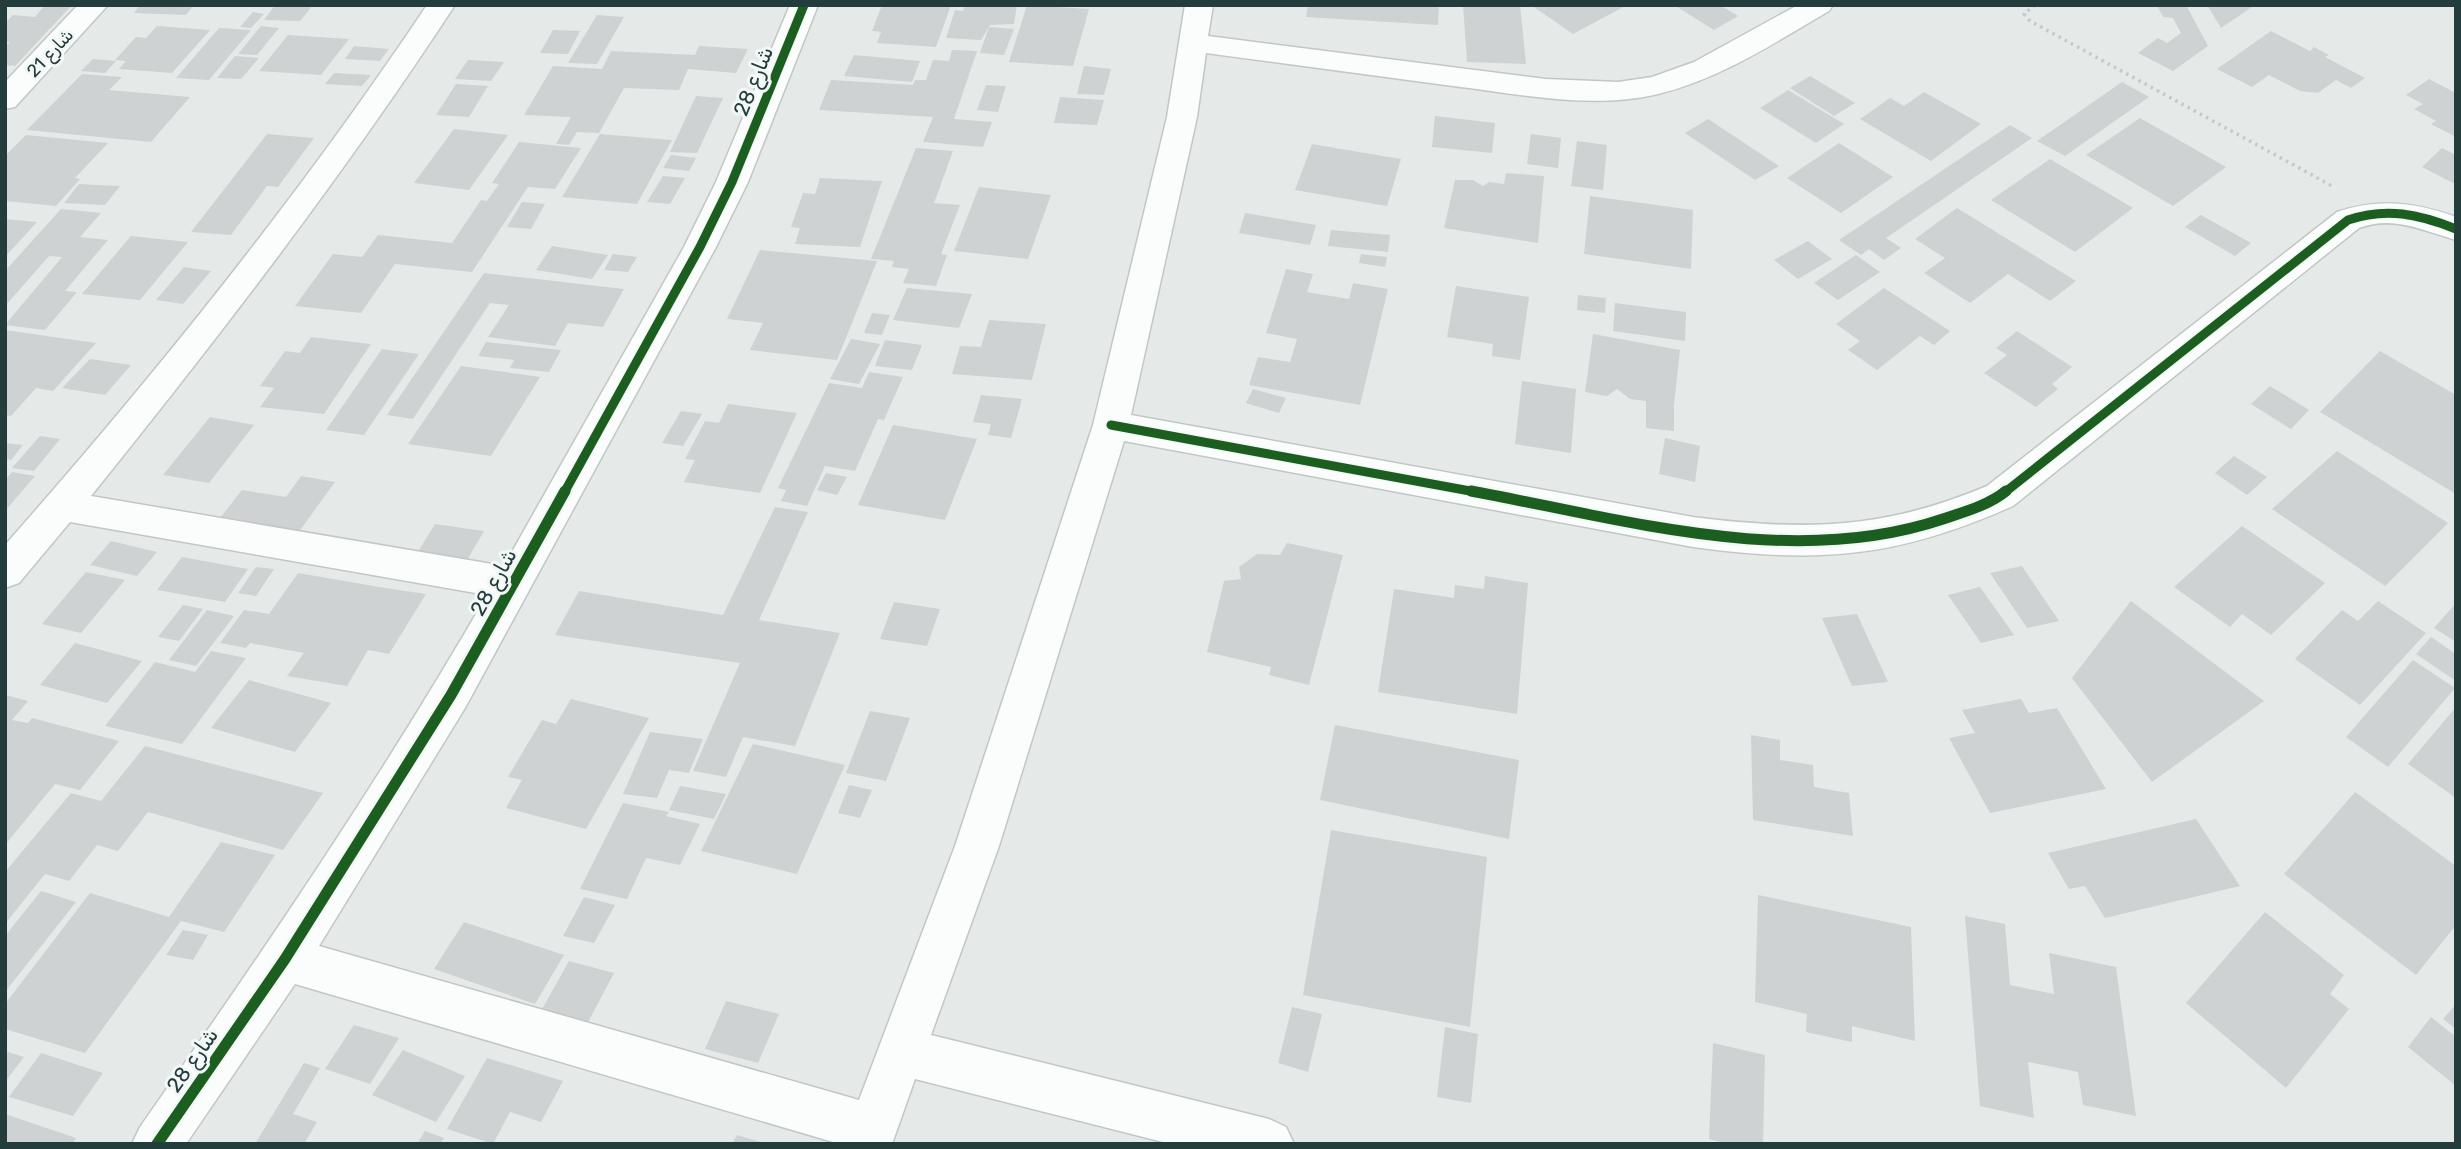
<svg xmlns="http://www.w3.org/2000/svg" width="2461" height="1149" viewBox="0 0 2461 1149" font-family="Rubik,'Noto Naskh Arabic',sans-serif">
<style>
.building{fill:#ced2d2}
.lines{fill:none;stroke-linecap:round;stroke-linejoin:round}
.minor-casing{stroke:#c2c7c6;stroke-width:3}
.path{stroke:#c2cac9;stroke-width:3.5;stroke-dasharray:2.5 4.5;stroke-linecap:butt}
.minor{fill:#fbfcfc;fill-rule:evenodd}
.cycleway-far1-casing{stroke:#f3f8f7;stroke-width:12}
.cycleway-casing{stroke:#f3f8f7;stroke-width:16}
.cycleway-far1{stroke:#1b5e20;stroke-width:9}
.cycleway{stroke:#1b5e20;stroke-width:11}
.labels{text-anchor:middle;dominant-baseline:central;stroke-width:6;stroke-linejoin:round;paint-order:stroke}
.far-street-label{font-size:18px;fill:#233c3c;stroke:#f3f8f7}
.street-label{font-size:21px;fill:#233c3c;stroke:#f3f8f7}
</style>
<rect width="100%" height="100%" fill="#e5eae9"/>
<g class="building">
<path d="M45,5h27l-57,61 -10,-1v-18l5,-5h-5v-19l8,-8 22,2z"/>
<path d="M140,5h54l-8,10 -52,-2z"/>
<path d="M275,5h38l-13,16 -36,-1z"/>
<path d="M882,5h69l-15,42 -59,-4 4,-11 -9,-1z"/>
<path d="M965,5h52l-3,19 -24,1 -9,15 -35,-2 9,-28 8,1z"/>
<path d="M1027,5l62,4 -16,57 -64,-4z"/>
<path d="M1308,5h131l-1,20 -132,-8z"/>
<path d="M1463,5h57l6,59 -59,-2z"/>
<path d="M1531,5h96l-54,29z"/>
<path d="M1674,5h46l18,11 -24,14z"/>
<path d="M2157,5h29l22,41 -35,25 -35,-18 20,-15 9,5 14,-10 -8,-15 -10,-1z"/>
<path d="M2207,5h48l-34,23z"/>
<path d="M253,12l11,2 -13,14 -11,-1z"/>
<path d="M597,15l27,2 -27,47 -29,-1z"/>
<path d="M157,26l53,4 -38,43 -53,-4 7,-8 -11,-1 21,-23 10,1z"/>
<path d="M261,26l18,2 -22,27 -19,-1z"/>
<path d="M989,27l25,2 -10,26 -24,-2z"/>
<path d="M219,28l32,2 -42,50 -33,-2z"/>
<path d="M553,30l27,1 -12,23 -28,-1z"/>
<path d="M2271,31l39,20 4,-4 15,8 -4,2 40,21 -14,10 -15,-8 -18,13 -18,-2 -31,-16 -17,12 -35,-18z"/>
<path d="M288,35l61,4 -28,36 -62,-4z"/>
<path d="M354,46l35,3 -9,12 -35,-2z"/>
<path d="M699,46l49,3 -12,24 -48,-4 -9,21 -55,-2 -25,45 -22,-1 -8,13 -13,-1 15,-27 -47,-2 29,-49 49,3 9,-18 84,4z"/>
<path d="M952,50l25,1 -23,68 38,3 -9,25 -60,-5 10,-25 -114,-7 12,-30 82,5 2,-5h11l7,-20 16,1z"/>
<path d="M854,55l66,6 -8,21 -68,-6z"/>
<path d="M235,56l24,2 -18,21 -24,-1z"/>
<path d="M93,59l23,2 -11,12 -24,-2z"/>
<path d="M468,60l36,2 -13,19 -36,-2z"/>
<path d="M1084,66l27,3 -7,26 -27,-1z"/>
<path d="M334,73l37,2 -9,11 -37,-2z"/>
<path d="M82,74l40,3 -13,13 81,7 -39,45 -124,-12z"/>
<path d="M1810,76l45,27 -21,13 -44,-28z"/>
<path d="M2429,79l27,14v44l-25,-13 5,-3 -22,-12 9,-5 -17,-9z"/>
<path d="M2122,82l27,15 -84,59 -28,-15z"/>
<path d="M456,84l32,2 -19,31 -33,-2z"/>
<path d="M986,85l20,1 -8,26 -21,-2z"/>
<path d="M1788,90l56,34 -28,19 -56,-35z"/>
<path d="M1924,92l57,32 -50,37 -71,-42 30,-21 14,8z"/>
<path d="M696,96l27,2 -26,55 -27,-1z"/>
<path d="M1060,97l44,3 -7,25 -43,-2z"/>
<path d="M1435,116l60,7 -3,30 -60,-6z"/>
<path d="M2140,118l86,49 -53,39 -87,-51z"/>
<path d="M1708,119l71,47 -24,14 -70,-47z"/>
<path d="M2010,125l22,13 -146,100 15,10 -17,12 -15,-11 -8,6 -22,-15z"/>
<path d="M454,129l54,6 -39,55 -55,-7z"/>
<path d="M267,134l47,4 -36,49 -11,-1 -36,49 -40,-3z"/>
<path d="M600,134l72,6 -35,64 -75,-7z"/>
<path d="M1531,134l30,4 -3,30 -31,-4z"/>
<path d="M26,135l82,8 -33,35 5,1 -24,27 -51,-5v-45z"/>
<path d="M1577,141l30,4 -4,45 -32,-4z"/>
<path d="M519,142l62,6 -26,41 -27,-2 -56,85 -77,-8 -34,49 -66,-7 38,-52 29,3 16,-22 74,8 29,-43 6,1 12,-17 -7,-1z"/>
<path d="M1839,143l54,34 -52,36 -54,-35z"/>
<path d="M1312,144l89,15 -14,47 -92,-16z"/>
<path d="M916,148l37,3 -19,52 26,2 -19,49 6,1 -11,31 -33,-3 6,-14 -17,-2 2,-6 -23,-2z"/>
<path d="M2442,148l14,7v25l-3,3 -31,-16z"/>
<path d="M671,155l25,3 -7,13 -26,-3z"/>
<path d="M2050,159l83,49 -58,44 -84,-52z"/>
<path d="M1506,173l38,3 -6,67 -94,-15 11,-48h18l10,6 6,-4 15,2z"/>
<path d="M663,176l22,2 -15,26 -23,-2z"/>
<path d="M820,178l62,3 -22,66 -65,-3 5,-16 -9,-1 12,-34 12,1z"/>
<path d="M79,184l19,1 22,1 -15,19 -41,-2z"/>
<path d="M979,187l72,8 -23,64 -74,-8z"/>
<path d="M1590,196l103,14 -2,59 -107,-15z"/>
<path d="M522,202l23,2 -14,25 -24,-2z"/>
<path d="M1957,208l119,73 -26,20 -42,-27 -38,29 -46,-30 21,-15 -30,-19z"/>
<path d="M61,209l40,4 -21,24 28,3 -43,51 12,1 -32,38 -40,-5 57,-68 -13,-1 -44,50v-35z"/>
<path d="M1245,213l71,12 -6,20 -71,-12z"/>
<path d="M2201,215l50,28 -16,13 -50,-29z"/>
<path d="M5,219l32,3 -32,35z"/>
<path d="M1331,230l59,5 -2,17 -60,-6z"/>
<path d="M131,236l57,6 -48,58 -58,-6z"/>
<path d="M1808,241l24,18 -34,20 -24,-19z"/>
<path d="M552,246l56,9 -16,24 -56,-9z"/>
<path d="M760,250l117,11 -40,99 -87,-10 13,-27 -36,-4z"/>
<path d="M613,254l24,3 -9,15 -24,-2z"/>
<path d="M1361,254l26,3 -2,10 -26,-4z"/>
<path d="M1856,255l24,17 -42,28 -24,-17z"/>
<path d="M184,267l27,4 -28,33 -27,-4z"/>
<path d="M1286,269l27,5 -6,18 42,7 4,-16 35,6 -28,116 -111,-20 9,-28 32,5 7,-23 -31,-6z"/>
<path d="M484,273l140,16 -21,38 -35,-4 -13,23 -67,-9 21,-32 -19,-2 -77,116 -26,-4z"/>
<path d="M1456,286l73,11 -9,63 -28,-4 1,-12 -46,-7z"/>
<path d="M907,288l65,6 -13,34 -66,-8z"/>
<path d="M1884,288l66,43 -16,14 -14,-9 -43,34 -29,-20 12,-9 -24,-17z"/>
<path d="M1578,295l28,3 -1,15 -28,-3z"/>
<path d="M1615,303l71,9 -1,29 -72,-10z"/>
<path d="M872,313l18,2 -8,20 -18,-2z"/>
<path d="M989,320l57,4 -14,56 -80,-6 8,-28 21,1z"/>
<path d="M5,330l91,13 -43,48 -17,-3 -25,28 -6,-1z"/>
<path d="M2017,331l55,36 -20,17 6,5 -22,18 -52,-34 23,-18 -11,-7z"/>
<path d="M1593,334l87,16 -6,55v26l-28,-3v-27l-16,-2 -13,-10 -10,7 -22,-4z"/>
<path d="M311,337l60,7 -47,70 -64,-7 14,-19 -14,-2 25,-35 15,2z"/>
<path d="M851,339l29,5 -21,40 -29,-5z"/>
<path d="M885,340l37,5 -10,25 -37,-4z"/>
<path d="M486,342l75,8 -12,22 -39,-4 4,-8 -36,-4z"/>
<path d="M382,349l37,5 -55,81 -38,-5z"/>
<path d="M2380,351l76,44v99l-136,-82z"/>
<path d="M90,359l41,6 -26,30 -43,-7z"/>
<path d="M461,366l79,11 -49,79 -83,-12z"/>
<path d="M869,372l34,5 -19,43 -6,-1 -23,52 -30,-5 -18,40 -26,-5 5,-11 -8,-2 51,-105 33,5z"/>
<path d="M1522,381l54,8 -5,64 -56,-9z"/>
<path d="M2270,386l39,24 -18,19 -40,-25z"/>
<path d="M1253,389l33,9 -7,15 -33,-10z"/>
<path d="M981,395l41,4 -11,39 -23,-3 3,-11 -18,-2z"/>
<path d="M728,404l69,9 -37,80 -76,-11 11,-22 -10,-1 20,-38 14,2z"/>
<path d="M681,411l21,3 -19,32 -21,-3z"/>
<path d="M210,417l44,8 -45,58 -46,-8z"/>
<path d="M893,425l84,14 -32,81 -87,-15z"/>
<path d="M40,436l20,3 -26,32 -22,-3z"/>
<path d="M1665,438l35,8 -5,36 -36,-8z"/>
<path d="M5,443l18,2 -12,15 -6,-1z"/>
<path d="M2337,451l111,72 -63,63 -113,-77z"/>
<path d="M2234,456l33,21 -20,18 -32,-22z"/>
<path d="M12,472l23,4 -30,35v-31z"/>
<path d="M826,473l21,4 -10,18 -20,-5z"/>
<path d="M301,476l34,6 -37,51 -78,-15 22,-28 44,7z"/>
<path d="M775,507l33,5 -49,108 81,13 -45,113 -52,-9 -17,40 -33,-6 47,-108 -185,-28 24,-44 144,24z"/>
<path d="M435,524l49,7 -18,31 -50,-7z"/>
<path d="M2242,526l83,57 -54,52 -29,-21 -12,13 -56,-40z"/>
<path d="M111,541l46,11 -20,24 -47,-11z"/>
<path d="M1287,543l56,12 -34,130 -40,-10 2,-8 -64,-15 17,-71 17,-2 -2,-12 18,-13 23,1z"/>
<path d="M182,557l66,12 -23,33 -68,-12z"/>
<path d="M2022,566l37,55 -32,7 -37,-55z"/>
<path d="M256,567l18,2 -18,27 -18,-3z"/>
<path d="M86,572l39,8 -44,53 -39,-9z"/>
<path d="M298,573l87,15 41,6 -37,60 -21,-4 -21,36 -60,-10 17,-23 -54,-10 -4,5 -26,-5 24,-33 25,4z"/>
<path d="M1485,576l43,7 -11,131 -139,-22 16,-103 60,9 1,-13 29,4z"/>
<path d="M1980,587l34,48 -33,8 -33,-48z"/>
<path d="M2131,601l133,100 -112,81 -80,-104z"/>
<path d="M2378,601l48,32 -66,72 -65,-46 47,-49 16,11z"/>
<path d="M894,602l46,7 -13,37 -47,-7z"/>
<path d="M2456,603v39l-22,-14z"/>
<path d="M183,605l20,4 -24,32 -21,-4z"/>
<path d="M207,610l27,6 -38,50 -27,-6z"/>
<path d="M1857,614l31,68 -36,4 -30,-68z"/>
<path d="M2431,637l25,17v27l-40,-27z"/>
<path d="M75,643l67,18 -35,42 -67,-18z"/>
<path d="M211,651l35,7 -64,86 -77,-18 50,-64 40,10z"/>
<path d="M2413,660l42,28 -67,79 -42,-30z"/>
<path d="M249,680l82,23 -36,49 -84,-24z"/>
<path d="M5,695l23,6 -16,19 16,3 4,-5 87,23 -39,49 -25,-6 -50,61z"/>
<path d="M571,699l78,19 -63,111 -80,-21 16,-28 -14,-3 17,-29 17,-28 14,4z"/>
<path d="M2021,699l8,14 28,-5 49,81 -116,24 -41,-75 26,-5 -13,-23z"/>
<path d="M2456,707v91l-48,-34z"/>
<path d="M870,711l40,7 -24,63 -40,-8z"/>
<path d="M1335,725l184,35 -10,79 -189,-39z"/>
<path d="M650,732l53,7 -14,34 -20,-3 -12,28 -34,-4z"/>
<path d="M1751,735l29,5v20l33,5 1,22 35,6 4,43 -100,-16z"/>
<path d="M753,744l92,21 -48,109 -96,-23z"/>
<path d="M145,746l178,47 -40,57 -135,-38 -30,39 -21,-6 -28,36 -24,-7 -40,50v-52l66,-79 30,8z"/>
<path d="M849,785l23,5 -12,28 -22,-5z"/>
<path d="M680,786l46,8 -12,25 -45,-9z"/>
<path d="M2355,792l101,74v59l-40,50 -132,-101z"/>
<path d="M623,803l46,9 -3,4 34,8 -20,41 -34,-7 -19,41 -47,-10z"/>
<path d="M2196,819l44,67 -135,32 -20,-32 -16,3 -21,-36z"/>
<path d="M1331,830l156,27 -17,170 -167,-32z"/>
<path d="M221,842l54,13 -51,77 -43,-11 -96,132 -80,-24v-25l85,-111 79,24z"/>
<path d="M41,891l35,11 -71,90v-56z"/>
<path d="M1758,895l153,32 4,114 -63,-15v16l-46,-10 1,-18 -52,-12z"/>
<path d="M584,897l31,8 -21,38 -31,-7z"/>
<path d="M2265,912l79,63 -14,19 19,15 -63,79 -100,-85z"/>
<path d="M1965,916l40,8 5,61 44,9 -5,-41 67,14 20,149 -53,-11 -5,-33 -50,-10 6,56 -54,-12z"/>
<path d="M464,922l100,33 -29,49 -101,-35z"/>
<path d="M183,930l25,5 -15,25 -27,-5z"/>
<path d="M569,961l45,12 -27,51 -46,-13z"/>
<path d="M726,1001l53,13 -21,49 -53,-14z"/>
<path d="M2456,1004v25l-13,-10z"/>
<path d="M1292,1007l30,7 -14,58 -30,-9z"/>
<path d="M2431,1017l25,20v49l-48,-39z"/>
<path d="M354,1025l45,13 -29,46 -45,-15z"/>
<path d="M1445,1027l33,7 -7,69 -34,-6z"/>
<path d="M1713,1043l52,12 -2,89h-35l-19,-5z"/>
<path d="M403,1050l62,26 -29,46 -64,-27z"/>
<path d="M5,1051l19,6 -19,25z"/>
<path d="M41,1053l62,20 -30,43 -64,-19z"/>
<path d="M487,1058l76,23 -22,41 -31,-10 -17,32 -46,-15z"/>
<path d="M304,1063l16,5 -27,46 24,8 -13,22h-49z"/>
<path d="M5,1114l71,24 -4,6h-67z"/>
<path d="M425,1131l19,7 -4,6h-23z"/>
<path d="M737,1135l27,8v1h-32z"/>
</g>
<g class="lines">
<defs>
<g id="minor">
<path d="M78,5h30l-93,102 -10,2v-27z"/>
<path d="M427,5h28c-112,171 -236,332 -364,491l413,70 180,-319 32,-65 74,-177h28l-70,177 -32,65 -251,461 -146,238 540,154 96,-254 138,-421 74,-308 18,-112h28l-5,31 338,43 72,3 34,-5 42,-15 104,-57h35l-4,6c-55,32 -109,68 -171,83 -67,16 -138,0 -205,-8 -82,-11 -165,-22 -247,-33l-9,64 -66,298 562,102c110,14 190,13 294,-31l350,-274c42,-14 77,-10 119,5v23c-33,-9 -62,-25 -97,-12l-346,278c-117,52 -194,58 -320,41l-569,-106 -125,405 -68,189 338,84 17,8 8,17h-123l-256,-65 -23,65h-52l-545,-160 -109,160h-54l8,-17c122,-174 241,-348 347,-532l-417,-73 -51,61 -14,5v-43c151,-171 295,-350 422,-540z"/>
</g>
</defs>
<use href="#minor" class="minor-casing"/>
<path class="path" d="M2035,5l-11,9 6,7 304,166"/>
<use href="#minor" class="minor"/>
<defs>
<g id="cycleway-far1">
<path d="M1111,425l370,68"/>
<path d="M564,493l136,-246 32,-65 72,-177"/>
<path d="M2004,493l344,-273c38,-13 71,-6 108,9"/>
</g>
<g id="cycleway">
<path d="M1471,491c152,28 321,79 472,28 21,-7 46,-14 63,-28"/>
<path d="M157,1144l128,-185 166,-264 114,-204"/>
</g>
</defs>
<use href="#cycleway-far1" class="cycleway-far1-casing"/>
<use href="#cycleway" class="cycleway-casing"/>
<use href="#cycleway-far1" class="cycleway-far1"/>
<use href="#cycleway" class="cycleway"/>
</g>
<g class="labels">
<g class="far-street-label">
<text transform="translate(50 53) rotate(-47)">شارع 21</text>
</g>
<g class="street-label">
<text transform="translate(753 81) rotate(-68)">شارع 28</text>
<text transform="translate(493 582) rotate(-61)">شارع 28</text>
<text transform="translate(192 1060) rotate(-55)">شارع 28</text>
</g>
</g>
<rect width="2461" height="1149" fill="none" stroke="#233c3c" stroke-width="14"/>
</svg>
